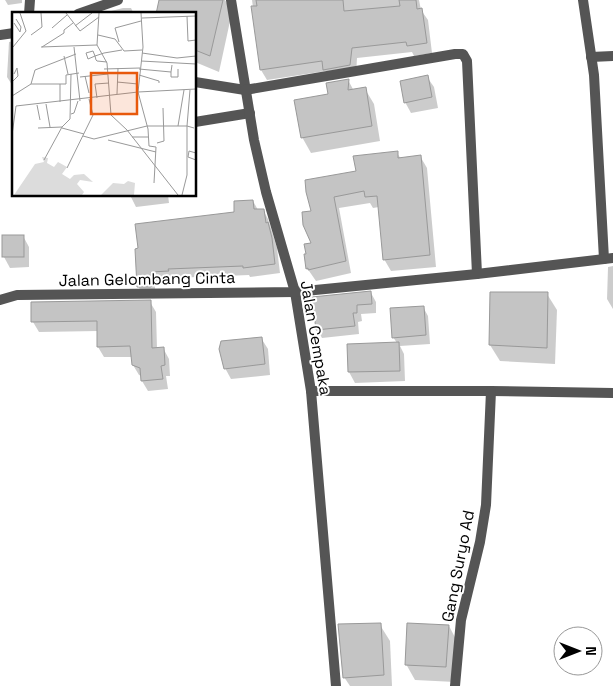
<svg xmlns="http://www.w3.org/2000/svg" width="613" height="686" viewBox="0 0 613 686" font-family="'Space Grotesk',sans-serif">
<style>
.shadow{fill:#0003}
.building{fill:#c4c4c4;stroke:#999}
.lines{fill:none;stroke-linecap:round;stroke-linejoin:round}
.service{stroke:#555;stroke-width:10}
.minor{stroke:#555;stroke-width:10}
.labels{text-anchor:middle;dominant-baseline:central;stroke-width:4;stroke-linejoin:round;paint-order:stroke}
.street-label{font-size:16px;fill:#000;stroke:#fff}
.inset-road{fill:none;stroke:#999;stroke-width:1}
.view{fill:#e8590c;fill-opacity:0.15;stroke:#e8590c;stroke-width:2.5}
.inset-edge{fill:none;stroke:#000;stroke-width:2.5}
</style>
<rect width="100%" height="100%" fill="#fff"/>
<g class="shadow">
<path d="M5,0h17v3l-14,2z"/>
<path d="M160,0h65l7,12 -13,60 -24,-10v-48z"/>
<path d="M252,0h167l2,10 7,10 4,33 -18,3 -2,-4 -55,6 -1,17 -25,4 -5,-8 -59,9 -6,-10z"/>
<path d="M123,8h8l3,6h-23v-3z"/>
<path d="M14,41v47l-7,-11 2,-35z"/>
<path d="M427,77l7,10 4,21 -27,5 -6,-11z"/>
<path d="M348,80l6,11 11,-2 9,15 6,37 -69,12 -9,-16 27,-42z"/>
<path d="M397,153l4,6 19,-3 7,12 9,99 -45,4 -7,-12 -5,-52 -6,1 -3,-5 -31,5 12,65 -35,8 -9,-13 1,-13 5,-11v-32l44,-40z"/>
<path d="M88,195h80l1,8 -33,4 -6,-12 -40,2z"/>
<path d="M253,201l5,9h5l5,9 9,29 3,25 -30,4 -1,-2 -76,3v2l-18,1v15h-11l-6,-10 -2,-36 100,-37z"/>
<path d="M23,236l6,11v20l-19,1 -6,-11z"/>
<path d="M613,266v43l-6,-10 1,-32z"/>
<path d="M371,293l5,9v11l-15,1 1,7 -4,1 1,12 -37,4 -5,-9z"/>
<path d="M547,294l10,16 -2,54 -55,-3 -10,-16z"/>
<path d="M150,302l6,10 1,37 6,-1 6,11 1,17h-4l2,13 -20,2 -6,-10v-5l-3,-1 -6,-10 -1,-8h-28l-6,-10v-16l-59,1 -6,-10z"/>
<path d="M423,307l5,9 2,28 -30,2 4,8 1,27 -50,2 -6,-11 -1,-27 49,-2 -4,-6z"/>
<path d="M261,338l7,11 2,26 -39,4 -6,-11z"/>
<path d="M380,625l10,16 2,45h-42l-6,-9z"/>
<path d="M449,626l9,17 -3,39 -40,-2 -9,-16z"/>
</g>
<g class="building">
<path d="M159,0h64l-13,56 -15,-6v-36h-39z"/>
<path d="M256,0h87l1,11 56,-5 -1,-6h17l1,9 5,-1 5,35 -20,3 -1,-4 -54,6 -2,17 -27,5 -1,-9 -62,9 -9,-64h6z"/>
<path d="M428,75l4,22 -28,6 -4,-22z"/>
<path d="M349,79l-1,11 18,-3 6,39 -71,12 -7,-38 34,-6 -2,-11z"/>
<path d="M398,151v7l23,-3 9,100 -47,5 -6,-64 -12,1 -1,-6 -30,6 12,64 -38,9v-2l-2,1 -2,-15h2l-2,-10 7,-1 -8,-18 -1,-13 9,-1 -5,-19 -1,-12 51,-9 -3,-15z"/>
<path d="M253,200l1,9h10l2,14 2,-1 4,16 3,26 -32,4v-2l-75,3 1,2 -18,1v15h-14l-2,-38 3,-1 -3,-24 99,-12v-11z"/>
<rect x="2" y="235" width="22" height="22"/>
<path d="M371,291l1,13 -15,1v8h-4l2,13 -39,4 -4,-33z"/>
<path d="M490,292h58l-1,56 -58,-3z"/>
<path d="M151,300l1,48 12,-1 1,18 -4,1 2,13 -22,2 -1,-13 -8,-3 -2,-19 -33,1v-26l-66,1v-20z"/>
<path d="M424,306l2,29 -34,3 -2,-30z"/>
<path d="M262,337l3,27 -41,5 -5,-20 2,-8z"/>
<path d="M399,342l1,29 -52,1 -1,-28z"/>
<path d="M381,623l3,52 -41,3 -5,-54z"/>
<path d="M407,623l42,2 -3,42 -41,-2z"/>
</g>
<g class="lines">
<g class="service">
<path d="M29,14l1,-14"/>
<path d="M195,82l50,8"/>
<path d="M195,122l55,-9"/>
</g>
<g class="minor">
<path d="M231,0l23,140 12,52 29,100 16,99 25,295"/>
<path d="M583,0l11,75 10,184"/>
<path d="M78,14l40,-14"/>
<path d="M0,35l14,-2"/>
<path d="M591,57l22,-1"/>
<path d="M245,90l210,-36h8l4,7 10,213"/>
<path d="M0,300l17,-5 278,-3 182,-18 136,-16"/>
<path d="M311,391h180l122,2"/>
<path d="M455,686l6,-66 19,-78 6,-37 5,-114"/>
</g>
</g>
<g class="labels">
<g class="street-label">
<text transform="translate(147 279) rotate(-1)">Jalan Gelombang Cinta</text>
<text transform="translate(316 338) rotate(80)">Jalan Cempaka</text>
<text transform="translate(458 566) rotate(-79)">Gang Suryo Ad</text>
</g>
</g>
<g transform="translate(12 12)">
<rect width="184" height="184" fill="#fff"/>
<path d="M30,145l6,1 -1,5 7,4 4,-5 9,5 -5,7 8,5 4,-4 10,-1 9,8 -13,-2 -3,4 7,8 -2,3h-68l21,-31 9,-2zM116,169l7,2 -1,12h-33l12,-12 11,1z" fill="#dcdcdc"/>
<path class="inset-road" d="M54,1l14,18 19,-14M129,1l2,34 -5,45 58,-3M175,4l1,25 8,-1M130,6l54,-2M2,11l6,9 1,-5 -5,-8M63,14l17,-13M40,16l15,-13M19,23l11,-8 -1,-14M86,23l17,4 9,12 18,-1M107,30l-4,-14 26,-7M85,33l10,18 4,52 16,15 51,65M85,33l2,-32M1,35l13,-16 -6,-18M29,35l56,-2M30,35l22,-14v-3l9,-7M62,35l6,54M130,41l35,5 19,-2M52,44l4,18M129,49l55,3M95,50l-10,-1 -1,-1 -1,-4 -2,-5 -7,2 2,6 7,-3 9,-3 18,-3M92,57l36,-1M127,57l32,3 1,-7M159,60v5h7v-8M127,63l20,6v2M73,64l4,17M68,65l28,-3M0,70l6,-6 -1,-8 -3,6M105,70l21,2M19,72l4,-14 41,-16M105,82l1,-26M0,84l19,-12h35v-9l13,-2M85,86l-2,-14 14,-1M48,90v-18M34,92l4,23M25,93l3,15M59,102l3,-1 4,-12M166,114l6,-36M26,116l24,-1 8,-8 1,-45M50,116l22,6M0,123l4,-29 122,-14 10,37 1,17 7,1 -2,36M71,124l11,3 53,-13h40l3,-36M120,125h16M96,128l48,12M145,131l7,-2 -1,-33M184,141l-7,-2 -1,6 8,3M32,148l18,-33M55,156l26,-53 -4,-16M170,183l5,-20v-49l7,2"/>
<path class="view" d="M79,61h46v41h-46z"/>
<rect width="184" height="184" class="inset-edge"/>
</g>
<g transform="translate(578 651) rotate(90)"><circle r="24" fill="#ffffff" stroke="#999999"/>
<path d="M0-4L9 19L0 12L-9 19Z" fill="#000000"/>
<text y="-8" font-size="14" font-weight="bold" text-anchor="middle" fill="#000000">N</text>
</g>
</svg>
